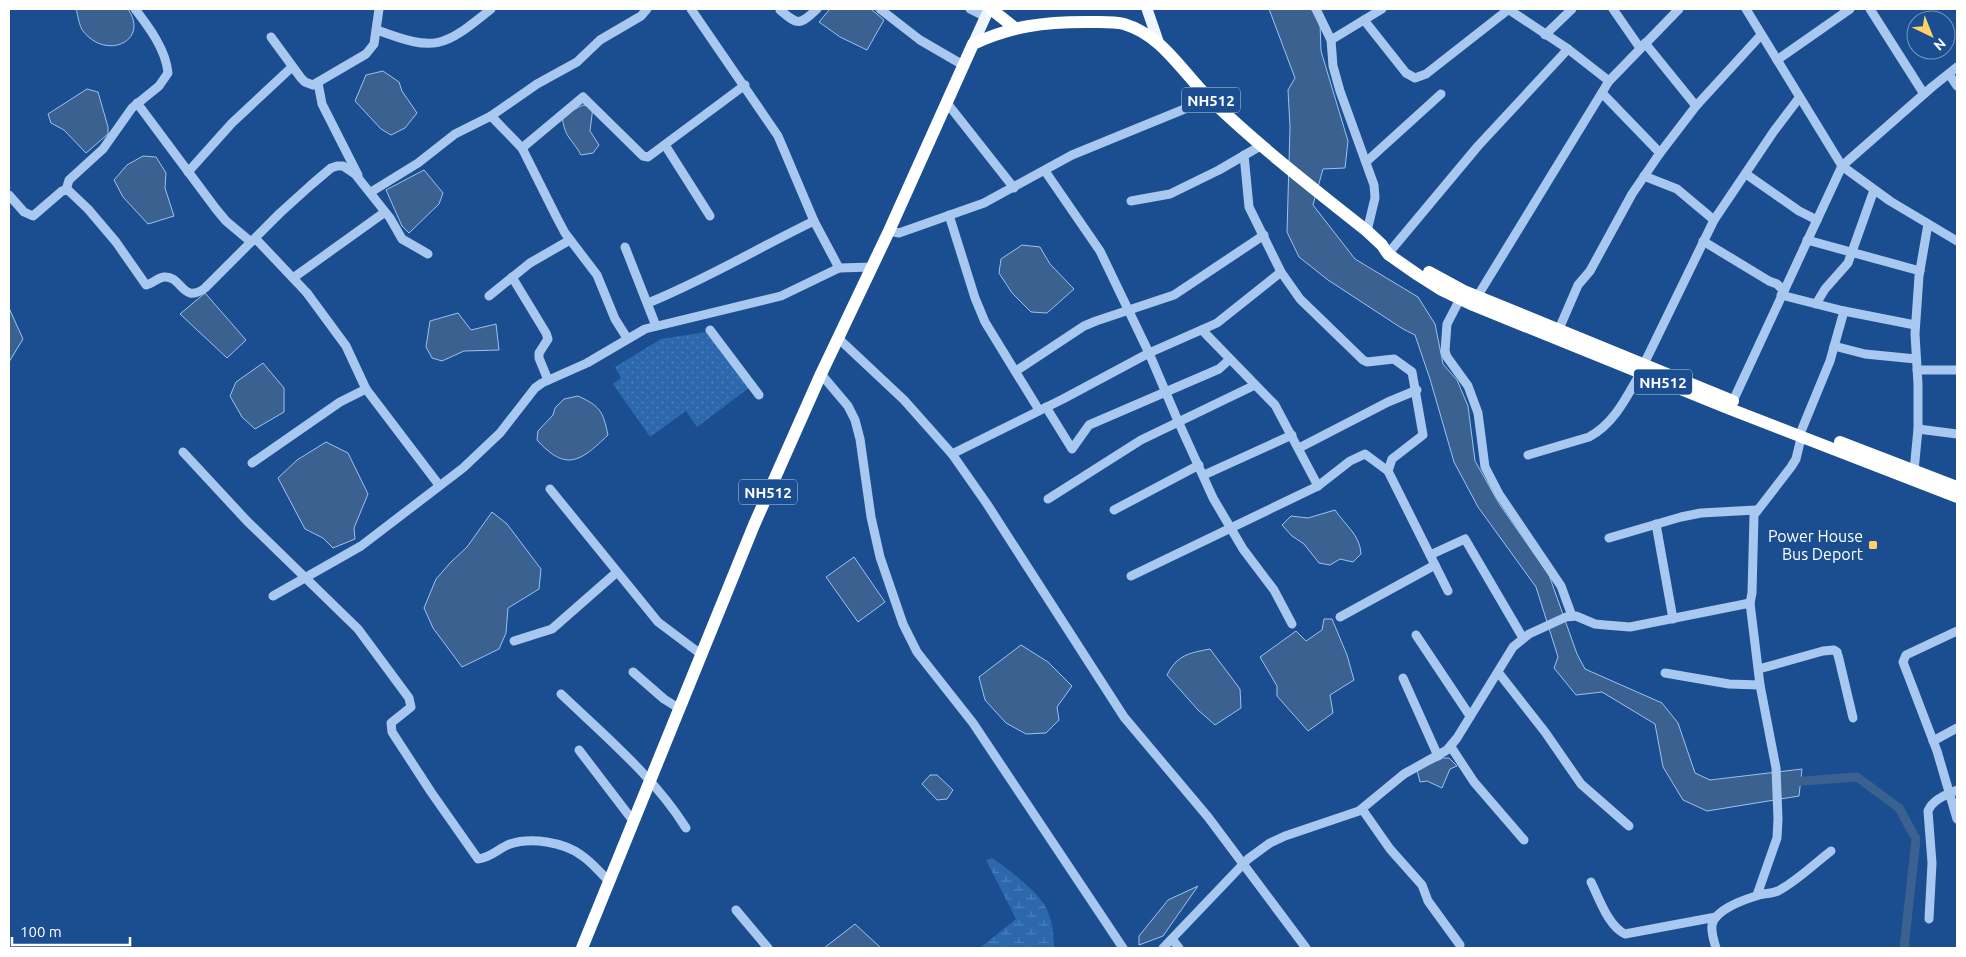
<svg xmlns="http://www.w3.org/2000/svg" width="1966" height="957" viewBox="0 0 1966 957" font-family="Ubuntu,sans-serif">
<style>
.green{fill:url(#green-dots)}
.wetland{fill:url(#wetland-marsh)}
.water{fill:#3b6191;stroke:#9bc3f1}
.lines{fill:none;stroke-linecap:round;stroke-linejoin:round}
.canal{stroke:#3b6191;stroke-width:9}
.minor{stroke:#a8c8ef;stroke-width:9}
.major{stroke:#f0f6ff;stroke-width:11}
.highway{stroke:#fff;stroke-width:12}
.poi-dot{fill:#ffd266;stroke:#1a4e90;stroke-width:2}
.labels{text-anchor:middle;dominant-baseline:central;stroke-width:4.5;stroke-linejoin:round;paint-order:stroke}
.shield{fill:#1a4e90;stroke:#bacade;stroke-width:1}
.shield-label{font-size:15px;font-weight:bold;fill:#fff}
.poi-label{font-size:16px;fill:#fff;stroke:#1a4e90;text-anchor:end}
</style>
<defs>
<pattern id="green-dots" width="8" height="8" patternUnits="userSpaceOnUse" patternTransform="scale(1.25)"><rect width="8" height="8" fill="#2d68ae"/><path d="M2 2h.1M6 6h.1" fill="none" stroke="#4c7fba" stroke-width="1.8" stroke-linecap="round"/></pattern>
<pattern id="wetland-marsh" width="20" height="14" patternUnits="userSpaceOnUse" patternTransform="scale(1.25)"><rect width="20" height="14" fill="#2d68ae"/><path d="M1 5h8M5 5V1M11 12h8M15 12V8" fill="none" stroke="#4c7fba"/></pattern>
</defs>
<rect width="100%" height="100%" fill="#1a4e90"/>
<path class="green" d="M713,331l37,56 -53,40 -11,-16 -36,26 -37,-53 8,-6 -6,-11 46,-28z"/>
<path class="wetland" d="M992,858c16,11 43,31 53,48 7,11 9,29 9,42h-74l36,-29 -30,-59z"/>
<g class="water">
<path d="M76,9h52c22,32 -22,52 -45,22 -4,-5 -5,-16 -7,-22z"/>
<path d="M830,9h41l13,11 -17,30 -27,-13 -21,-15z"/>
<path d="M1269,9h42l9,13 1,29 27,90 -3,27 -22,1 -10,36 42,54 63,38 17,27 8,40 14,16 11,26 7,55 25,44 49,70 28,79 8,15 77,34 16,20 17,50 15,7 92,-11 -3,27 -92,15 -24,-11 -20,-33 -8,-43 -53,-32 -26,3 -22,-27 4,-11 -22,-70 -58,-80 -24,-45 -24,-83 -15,-44 -12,-6 -75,-49 -29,-23 -12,-25 3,-105 -2,-37 7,-12z"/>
<path d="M383,71l16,11 3,9 15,22 -12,15 -14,7 -10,-6 -26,-28 11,-26z"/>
<path d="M87,89l11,3 10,35v7l-22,19 -22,-23 -13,-7 -3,-9z"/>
<path d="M583,105l10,2 -3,24 9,14 -6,8 -12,2c-10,-18 -16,-16 -19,-39z"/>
<path d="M143,156l13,1 10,16 -1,15 9,28 -26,8 -25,-27 -9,-17 13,-15z"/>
<path d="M424,170l19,23 -4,11 -30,29 -7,-7 -16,-36z"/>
<path d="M1022,245l18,2 10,17 24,25 -27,24 -16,-1 -19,-19 -13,-20 2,-14z"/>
<path d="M205,293l41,47 -19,18 -47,-44z"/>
<path d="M9,308l14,31 -14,23z"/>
<path d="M458,313l13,17 25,-6 3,26 -35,1 -22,10 -10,-3 -6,-11 4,-26z"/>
<path d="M263,363l21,25v24l-29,17 -13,-12 -12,-21 6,-14z"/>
<path d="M578,396c22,10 25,15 30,39 -28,27 -42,37 -71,5l1,-9 15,-16 2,-7 9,-9z"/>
<path d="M326,442l22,11 20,41 -14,34 1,11 -22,9 -10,-10 -18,-9 -27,-51 19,-18z"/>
<path d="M1335,510c11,16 25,25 26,44l-8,8 -13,-3 -10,6 -11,-2 -15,-19 -12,-8 -10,-11 9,-9 17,2z"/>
<path d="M492,512l15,12 34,45 -2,20 -31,19 -2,25 -7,16 -37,18 -29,-39 -9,-20 12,-29 15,-17 16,-15z"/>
<path d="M854,557l31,45 -27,20 -32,-45z"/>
<path d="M1324,619h8l15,36 7,25 -24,15 3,18 -25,18 -31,-35v-10l-17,-29 36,-26 10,10 16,-11z"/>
<path d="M1021,645l27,17 24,24 -15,21 2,13 -13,13 -20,1 -20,-11 -21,-23 -6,-23z"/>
<path d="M1210,649l30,40 1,19 -26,17 -17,-15 -31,-35c10,-20 22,-22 43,-26z"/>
<path d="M1443,758h6l8,8 -7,3 -8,19 -15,-7 -7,1 -3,-12z"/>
<path d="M930,775h7l16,15 -6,9 -10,1 -15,-16z"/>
<path d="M1198,886l-35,50 -24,9v-9l29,-36z"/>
<path d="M855,924l26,24h-57z"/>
</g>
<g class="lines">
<path class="canal" d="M1790,782l67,-5 42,31 17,31 -12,109"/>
<g class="minor">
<path d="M691,9l87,127 36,85 25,47"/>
<path d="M880,9l40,31 43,25"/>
<path d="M970,9l16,8"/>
<path d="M1316,9l15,31 2,26 7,25 34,94 1,13 -8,33"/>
<path d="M1508,9l60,40 41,32"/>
<path d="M1613,9l27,39"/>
<path d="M1746,9l96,157 48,35 67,40"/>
<path d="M1870,9l54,85"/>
<path d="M780,10c18,15 19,16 37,-1"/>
<path d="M1364,20l42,53 9,5 11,-4 83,-65"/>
<path d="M377,30c59,22 66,18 114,-21"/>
<path d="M1545,35l27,-26"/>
<path d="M271,37l30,41 4,4 8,3 53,-31 8,-10 5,-35"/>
<path d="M1331,40l51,-31"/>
<path d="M1645,43l51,63"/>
<path d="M1777,60l73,-51"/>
<path d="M1949,74l8,12"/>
<path d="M318,83l4,21 36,71"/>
<path d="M1602,93l58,60"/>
<path d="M137,103l79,106 10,12 25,21 5,-3 51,54 -14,-15 92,-66"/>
<path d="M947,103l67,85"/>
<path d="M491,116l31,32 35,70 8,15 32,42 18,44 12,19"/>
<path d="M665,145l45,71"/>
<path d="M522,148l61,-51 60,59 5,1 97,-72"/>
<path d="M1244,155l5,52 32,65 19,27 63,61 4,2 27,-3 18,13 11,63 -31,24 -4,12 60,120"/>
<path d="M1366,162l75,-68"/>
<path d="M1045,171l55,80 49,102 29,68 35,77 30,51 31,41 18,34"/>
<path d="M188,172l44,-49 60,-56"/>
<path d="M1746,174l53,37 18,9"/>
<path d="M1644,176l33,13 37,31"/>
<path d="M66,190l3,-10 34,-31 29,-41 27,-22 9,-13c-2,-23 -19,-46 -33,-64"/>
<path d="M371,192l47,-29 37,-29 36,-18 46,-32 40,-22 23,-22 41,-24 6,-7"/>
<path d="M9,195l15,17 9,4 29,-25 6,-1 20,19 28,33 30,43c6,-1 11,-7 18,-8 18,-2 18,28 41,11l75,-75 31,-28 20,-17 6,-2h6l12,8 35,44 12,21 26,15"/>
<path d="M1131,201l39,-7 49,-24 43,-25"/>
<path d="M949,215l26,83 10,24 54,88"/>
<path d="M889,231l10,2 85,-30 88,-48 137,-56"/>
<path d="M1807,240l113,31"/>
<path d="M1703,241l66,40 8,3 6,6"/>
<path d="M625,247l31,79"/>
<path d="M1392,249l86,-103 90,-97"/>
<path d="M512,277l34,56 2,6 -9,14v5l9,22"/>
<path d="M307,293l39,53 20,43 73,96"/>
<path d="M1781,295l63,16 71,14"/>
<path d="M489,296l41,-33 40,-23"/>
<path d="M1477,297l132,-216 70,-72"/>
<path d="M1460,299l-13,25 -2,27 2,6 21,29 10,27 7,54 14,27 62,92 11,30"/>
<path d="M648,303c57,-23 110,-55 166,-82"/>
<path d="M1816,304l9,-15 23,-26 26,-73"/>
<path d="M1559,329l19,-44 12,-14 42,-77 28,-41 36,-47 65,-71"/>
<path d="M710,330l49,65"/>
<path d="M1202,330l73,75 43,81"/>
<path d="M838,338l66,62 48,54 35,50 137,213 84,100 98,131"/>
<path d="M1834,346l31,8 51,5"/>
<path d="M1644,364l70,-144 60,-89 25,-33"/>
<path d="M1917,370h40"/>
<path d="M1016,371l68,-45 12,-5 78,-26 90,-60"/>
<path d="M821,374l27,32 7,14 5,19 11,78 9,40 23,67 14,28 56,71 150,225"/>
<path d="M1733,401l109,-235 90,-79 25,-20"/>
<path d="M1046,407l26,42 17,-24 130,-56 11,-10"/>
<path d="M1802,429l28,-68 14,-50"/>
<path d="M1918,429l39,5"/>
<path d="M1299,448l89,-46 29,-12"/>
<path d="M183,452l64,69 111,108 51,69 2,9 -20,16 1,9 39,60 47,67c13,-1 21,-11 32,-15 21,-7 53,-2 71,11 11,7 19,18 29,27"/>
<path d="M952,454l111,-55 86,-46 68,-30 64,-51"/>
<path d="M1528,455l61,-18c26,-14 38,-41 52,-65"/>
<path d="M252,463l88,-61 26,-13"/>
<path d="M1914,471l4,-42v-45l-3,-50 4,-58 9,-52"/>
<path d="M1204,475l88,-40"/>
<path d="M550,489l108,133 44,33"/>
<path d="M1048,499l93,-59 114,-55"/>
<path d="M1114,510l85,-45"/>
<path d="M1656,524l17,95"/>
<path d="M1609,538l72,-21 20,-4 55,-3"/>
<path d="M1430,555l35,-16 58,99"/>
<path d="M1131,576l187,-90 32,-25 15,-7 23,17"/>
<path d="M273,596l88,-50 102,-78 37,-35 35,-45 7,-5 45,-20 58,-34 136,-33 58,-28 33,-1"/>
<path d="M1340,617l95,-52"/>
<path d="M1957,631l-51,24 -3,7 34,89 20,68"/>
<path d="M1416,635l54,81"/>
<path d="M514,641l38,-12 65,-57"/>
<path d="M1759,669l64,-18 11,-1 3,2 2,7 14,59"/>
<path d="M633,672l31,27 16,10"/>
<path d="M1498,672l47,60 36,52 48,42"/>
<path d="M1665,673l64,11 31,1"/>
<path d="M1403,678l35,78"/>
<path d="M561,694c44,42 93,83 125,134"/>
<path d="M1933,741l24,-13"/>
<path d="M1451,747l23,35 50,58"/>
<path d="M579,750l55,72"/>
<path d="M1362,809l28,40 32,36 6,16 32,44"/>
<path d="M1591,882c8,16 17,44 34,52l91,-17"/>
<path d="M1757,895l20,-57 1,-19 -2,-51 -16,-83 -10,-82 2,-10 2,-78 37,-48 5,-8 5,-21"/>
<path d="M736,910l32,38"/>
<path d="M1929,919l3,-56 -4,-52c5,-12 18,-16 29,-21"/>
<path d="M1172,939l7,9"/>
<path d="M1163,948l85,-89 22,-16 15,-7 74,-25 45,-37 43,-24 10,-12 56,-91 16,-13 37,-17 10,-1 19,8 10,1 25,2 120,-24"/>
<path d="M1716,948c-2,-7 -5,-15 -4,-23 3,-15 31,-25 44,-29 7,-3 15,-2 22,-5 19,-10 36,-27 53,-40"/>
</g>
<g class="major">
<path d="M1147,9l11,32"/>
<path d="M973,44l16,-35"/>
</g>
<g class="highway">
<path d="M991,9l24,19"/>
<path d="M1429,272l35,19 269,110"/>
<path d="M1840,442l117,45"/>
<path d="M582,948l172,-423 67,-151 68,-143 84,-187c38,-18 71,-22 113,-22 12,0 27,-1 38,2 40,12 58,49 87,76 49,47 103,89 156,131l15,14 6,9 30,21 22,14 33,16 257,104 227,88"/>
</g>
</g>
<rect class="poi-dot" x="1868" y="540" width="10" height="10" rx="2.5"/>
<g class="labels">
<g class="shield">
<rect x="1182" y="87.5" width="58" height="25" rx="4"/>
<rect x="1634" y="369.5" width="58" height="25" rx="4"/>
<rect x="739" y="479.5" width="58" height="25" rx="4"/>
</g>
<g class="shield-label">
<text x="1211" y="100">NH512</text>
<text x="1663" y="382">NH512</text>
<text x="768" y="492">NH512</text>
</g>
<g class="poi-label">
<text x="1863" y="536">Power House<tspan x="1863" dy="18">Bus Deport</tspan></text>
</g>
</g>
<rect width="1966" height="957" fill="none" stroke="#ffffff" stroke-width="20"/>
<g transform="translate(1931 35) rotate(137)"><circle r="24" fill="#1a4e90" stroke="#7695bc"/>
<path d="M0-4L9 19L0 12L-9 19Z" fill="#ffd266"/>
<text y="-8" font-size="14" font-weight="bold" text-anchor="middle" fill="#ffffff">N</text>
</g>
<path d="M12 937v8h118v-8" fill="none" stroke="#ffffff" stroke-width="2.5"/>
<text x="20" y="937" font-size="15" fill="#ffffff" stroke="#1a4e90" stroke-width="4" paint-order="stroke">100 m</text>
</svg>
